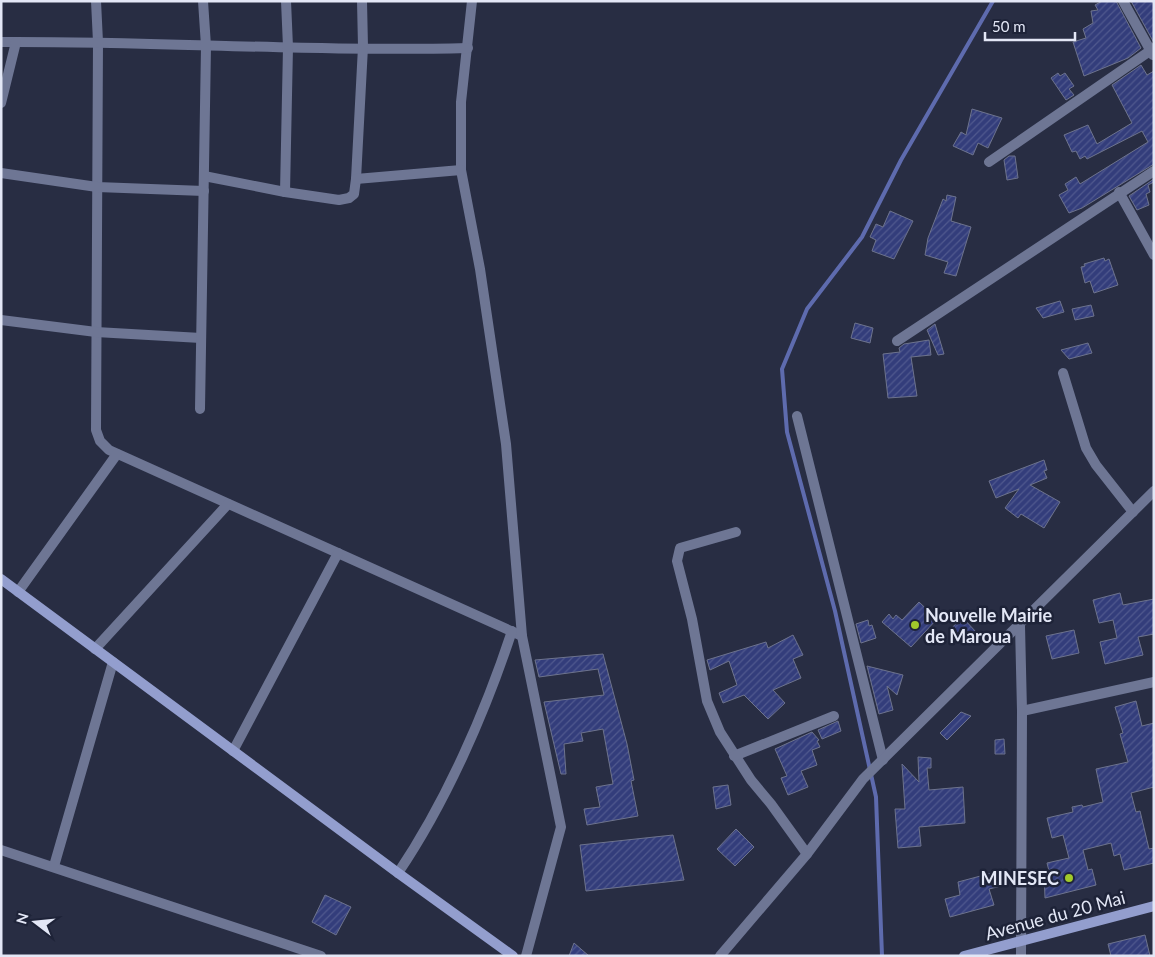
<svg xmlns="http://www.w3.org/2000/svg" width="1155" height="957" viewBox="0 0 1155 957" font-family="Lato,sans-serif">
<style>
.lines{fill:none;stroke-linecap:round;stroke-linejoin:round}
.stream{stroke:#5e6bae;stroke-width:4}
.building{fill:url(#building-hatch);stroke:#6d738d}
.street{stroke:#6e7694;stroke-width:10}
.secondary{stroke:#939ece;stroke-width:10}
.poi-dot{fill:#a0c92b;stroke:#1e2338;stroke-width:2}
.labels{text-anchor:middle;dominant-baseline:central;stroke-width:5;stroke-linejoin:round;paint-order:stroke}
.poi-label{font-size:18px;font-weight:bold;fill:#e3e7f6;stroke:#1e2338;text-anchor:start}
.street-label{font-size:18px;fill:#e3e7f6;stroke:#1e2338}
</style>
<defs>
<pattern id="building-hatch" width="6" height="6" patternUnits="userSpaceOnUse" patternTransform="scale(1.25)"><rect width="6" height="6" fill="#333d7b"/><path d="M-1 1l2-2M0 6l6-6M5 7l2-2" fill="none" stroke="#50598e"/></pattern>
</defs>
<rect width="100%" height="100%" fill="#282d43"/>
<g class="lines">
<path class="stream" d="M882,956l-6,-159 -41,-186 -48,-179 -5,-63 25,-60 55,-72 39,-77 92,-159"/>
</g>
<g class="building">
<path d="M1102,1h14l25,47 -13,10 -44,18 -11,-34 13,-4 -3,-9 10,-6 -2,-12 7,-1 -3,-5z"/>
<path d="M1131,1h23v40h-1z"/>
<path d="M1141,65l6,10 7,-4v93l-72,44 -13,5 -10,-18 9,-5 -3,-6 11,-7 4,7 68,-42 -6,-11 -55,28 -2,-3 -5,3 -4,-8 -4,1 -8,-17 24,-10 9,19 35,-21 -20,-38z"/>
<path d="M1058,73l2,3 5,-3 9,13 -5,3 5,6 -8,5 -15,-22z"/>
<path d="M972,109l30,9 -14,30 -10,-5 -5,12 -20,-9 8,-14 5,3z"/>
<path d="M1009,156h6l3,22 -11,2 -3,-20z"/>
<path d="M1154,179v3l-6,3 2,7 -4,2 3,11 -12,5 -8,-14z"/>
<path d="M947,195l9,2 -5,24 20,6 -15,49 -12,-3 4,-11 -23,-7 3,-17 15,-39 3,2z"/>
<path d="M890,211l23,10 -19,38 -22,-8 4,-11 -6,-3 6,-13 7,3z"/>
<path d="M1104,258l1,3 4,-2 9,26 -24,8 -4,-12 -5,2 -4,-16 4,-1 -1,-2z"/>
<path d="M1060,301l4,11 -21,6 -7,-10z"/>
<path d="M1091,305l3,11 -19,4 -3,-11z"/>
<path d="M855,323l18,5 -3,15 -19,-5z"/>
<path d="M935,324l9,30 -6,1 -11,-25z"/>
<path d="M929,340l2,15 -20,2 6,39 -29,2 -5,-44 17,-2 -1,-4 5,-4z"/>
<path d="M1088,343l4,10 -23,6 -8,-9z"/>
<path d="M1044,460l3,10 -3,1 3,7 -17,7 30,17 -16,26 -23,-14 -3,4 -13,-10 14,-19 -23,9 -7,-17z"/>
<path d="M1120,593l3,12 31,-6v35l-16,3 5,18 -38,9 -5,-22 17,-4 -4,-18 -14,3 -6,-23z"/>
<path d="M919,602l18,17 -26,28 -29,-25 7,-8 4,5 3,-4 6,5z"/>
<path d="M962,617l15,16 -12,11 -14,-15z"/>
<path d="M868,620l1,6 3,-1 4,13 -15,5 -5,-19z"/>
<path d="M1074,630l5,23 -27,6 -6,-23z"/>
<path d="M793,635l10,20 -10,4 8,19 -28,12 12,13 -17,16 -24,-24 -21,8 -4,-10 18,-8 -8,-24 -19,9 -3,-10 59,-18 2,6z"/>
<path d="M603,654l24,90 7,36 -3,1 7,35 -51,9 -3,-16 16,-2 -4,-20 17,-3 -10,-55 -22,4 2,8 -19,3 2,30h-5l-17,-72 60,-7 -6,-26 -59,8 -4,-17z"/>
<path d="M867,666l36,9 -6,20 -10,-9 6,24 -14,4z"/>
<path d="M1136,701l6,25 12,-3v64l-23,6 5,19 4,-1 9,38 5,-1v15l-30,7 -4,-16 -6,2 -3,-13 -28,7 5,20 4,-1 4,16 -51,13 -1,-26 5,-1 -2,-8 22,-5 -6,-23 -11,3 -5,-20 26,-6 -1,-5 10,-2 1,2 20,-5 -7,-33 32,-7 -8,-28 3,-1 -8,-26z"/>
<path d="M961,712l10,4 -24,24 -7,-7z"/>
<path d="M838,721l3,10 -19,8 -4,-9z"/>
<path d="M812,732l7,8 -2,1 3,6 -8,3 5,15 -16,6 7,16 -20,8 -7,-17 6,-2 -12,-27z"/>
<path d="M1004,739l1,15h-10v-14z"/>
<path d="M918,757l13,1v10h-4l2,22 34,-3 2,36 -46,4 2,19 -23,2 -3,-39h10l-3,-45 17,18z"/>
<path d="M728,785l3,20 -15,4 -3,-22z"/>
<path d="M736,829l18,18 -19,19 -18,-17z"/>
<path d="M673,835l11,45 -98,11 -6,-46z"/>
<path d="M1003,870l2,15 -16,4 5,16 -44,12 -5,-18 15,-4 -2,-13z"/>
<path d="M325,895l26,12 -15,28 -24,-13z"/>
<path d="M1145,935l5,21h-39l-3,-12z"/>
<path d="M574,943l15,13h-20z"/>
</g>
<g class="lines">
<g class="street">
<path d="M96,1l2,41 -2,388 4,11 9,9 413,186"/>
<path d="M472,1l-11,101v68l19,99 26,175 16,192 39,191 -35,129"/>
<path d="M1123,1l30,54"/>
<path d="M1,42c156,-1 312,10 467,6"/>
<path d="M1,103l15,-61"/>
<path d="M989,162l165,-114"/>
<path d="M1,173l96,14 107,4"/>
<path d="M204,176l81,16 54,8 10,-2 5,-4 2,-15 7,-132 -1,-46"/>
<path d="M356,179l105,-9"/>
<path d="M285,192l3,-145 -2,-46"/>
<path d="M1119,192l35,63"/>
<path d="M1,320l95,12 105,6"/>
<path d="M897,341l257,-170"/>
<path d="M1063,373l23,75 10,17 37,47"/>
<path d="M200,409l6,-363 -3,-45"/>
<path d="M797,416l86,344"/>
<path d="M736,532l-56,16 -3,13 15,58 15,82 13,31 31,48 20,24 36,50"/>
<path d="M18,592l99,-138"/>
<path d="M1020,626l2,85 -1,245"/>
<path d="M95,649l133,-145"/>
<path d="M1022,711l132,-29"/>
<path d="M233,751l105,-198"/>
<path d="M734,756l100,-40"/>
<path d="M1,850l320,106"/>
<path d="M54,866l59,-204"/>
<path d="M398,873c48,-71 87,-160 114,-242"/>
<path d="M720,956l87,-102 56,-75 291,-288"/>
</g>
<g class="secondary">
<path d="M1,579l397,294 115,83"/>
<path d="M964,956l190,-50"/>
</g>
</g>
<g class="poi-dot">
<circle cx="915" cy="625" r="5"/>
<circle cx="1069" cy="878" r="5"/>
</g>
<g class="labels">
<g class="poi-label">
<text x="925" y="615">Nouvelle Mairie<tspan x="925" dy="21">de Maroua</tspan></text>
<text x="1059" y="878" text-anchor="end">MINESEC</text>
</g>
<g class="street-label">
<text transform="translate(1055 915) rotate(-15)">Avenue du 20 Mai</text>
</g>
</g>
<rect width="1155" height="957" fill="none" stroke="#e3e7f6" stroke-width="5"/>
<g transform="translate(35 922) rotate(286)" stroke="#1e2338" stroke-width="4" paint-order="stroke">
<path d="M0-4L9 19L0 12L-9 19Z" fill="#e3e7f6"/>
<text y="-8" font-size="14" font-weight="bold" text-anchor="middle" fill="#e3e7f6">N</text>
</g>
<path d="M985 32v8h90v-8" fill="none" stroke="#e3e7f6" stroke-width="2.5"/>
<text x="992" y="32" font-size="15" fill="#e3e7f6" stroke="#1e2338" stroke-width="4" paint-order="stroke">50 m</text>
</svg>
